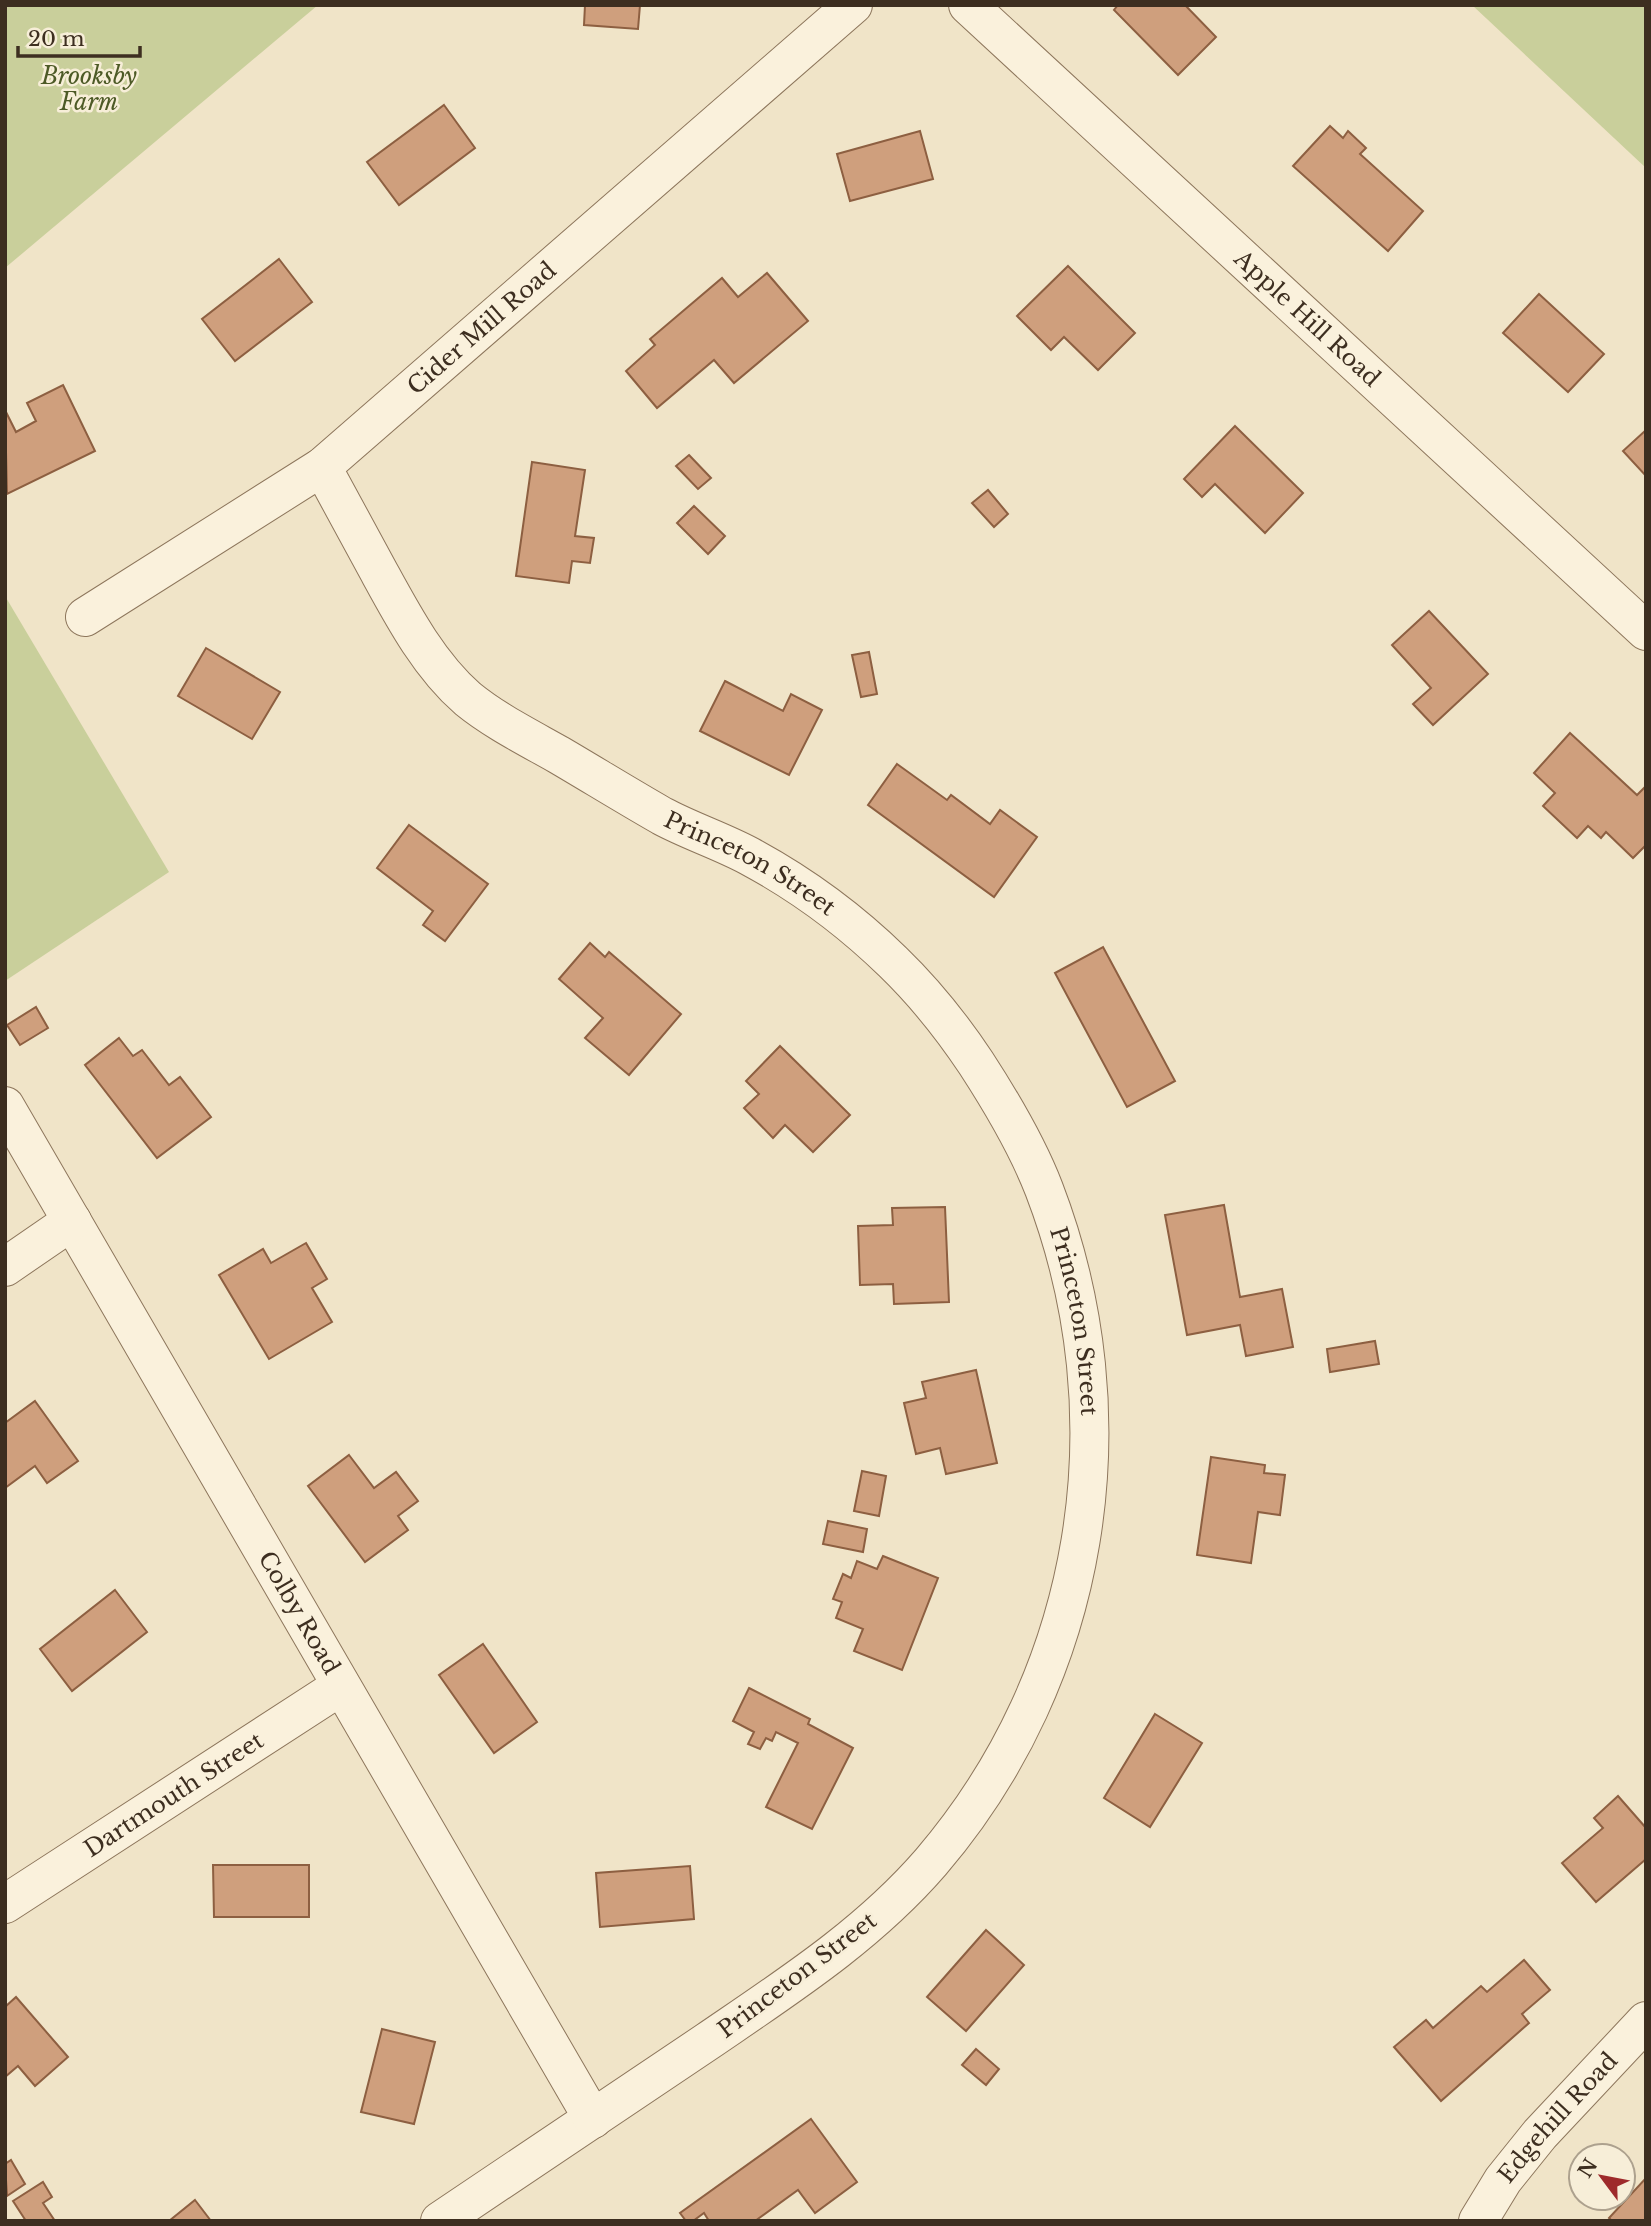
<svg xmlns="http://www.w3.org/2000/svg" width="1651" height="2226" viewBox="0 0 1651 2226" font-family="'Libre Baskerville',serif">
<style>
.green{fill:#c9cf9b}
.building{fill:#cf9f7d;stroke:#8d5f41;stroke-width:2}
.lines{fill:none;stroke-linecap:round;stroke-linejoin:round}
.street-casing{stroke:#8d765c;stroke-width:40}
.street{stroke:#faf1dc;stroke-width:38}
.labels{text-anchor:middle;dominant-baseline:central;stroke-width:5;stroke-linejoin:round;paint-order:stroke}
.park-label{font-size:23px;font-style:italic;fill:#4d5a26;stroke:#f7eed8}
.street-label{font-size:23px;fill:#3d2e20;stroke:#f7eed8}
</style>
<rect width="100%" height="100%" fill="#f0e4c8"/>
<g class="green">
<path d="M5,5h313l-313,263z"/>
<path d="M1472,5h174v163z"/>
<path d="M5,596l164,276 -164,109z"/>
</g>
<g class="building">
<path d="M585,5h55l-2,24 -54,-4z"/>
<path d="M1118,5h67l31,32 -38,38 -64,-65z"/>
<path d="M444,105l31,43 -76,57 -32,-43z"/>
<path d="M1330,126l13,12 5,-7 18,17 -6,6 63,57 -35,40 -95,-85z"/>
<path d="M920,131l13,48 -83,22 -13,-47z"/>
<path d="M279,259l33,43 -77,59 -33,-42z"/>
<path d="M1068,266l67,67 -37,37 -34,-33 -13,13 -34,-34z"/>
<path d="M767,273l41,48 -74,62 -20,-23 -57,48 -31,-37 29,-26 -5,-6 72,-61 16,19z"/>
<path d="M1539,294l65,60 -36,38 -65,-59z"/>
<path d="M63,385l32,66 -88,43 -2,-84 11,22 20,-11 -9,-18z"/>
<path d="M1235,426l68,67 -38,40 -50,-49 -13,13 -18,-18z"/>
<path d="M1646,430v46l-23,-25z"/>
<path d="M689,455l22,23 -13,11 -22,-23z"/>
<path d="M532,462l53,8 -10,66 19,2 -4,25 -18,-2 -3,22 -53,-7z"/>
<path d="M988,490l20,24 -14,13 -22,-24z"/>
<path d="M694,506l31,30 -17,18 -31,-31z"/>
<path d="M1429,611l59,63 -55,51 -20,-21 18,-16 -39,-43z"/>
<path d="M206,648l74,44 -28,47 -74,-43z"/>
<path d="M869,652l8,42 -16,3 -9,-42z"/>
<path d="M725,681l58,30 8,-17 31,16 -33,65 -89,-44z"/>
<path d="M1570,733l67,62 7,-7 2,2v55l-13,13 -27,-26 -5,6 -13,-12 -11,12 -34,-32 12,-13 -21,-20z"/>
<path d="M897,764l50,36 4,-5 39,29 10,-14 37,27 -43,60 -126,-92z"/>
<path d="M409,825l79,59 -43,57 -22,-16 10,-14 -56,-43z"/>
<path d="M590,943l15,14 4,-5 72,62 -52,61 -44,-37 18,-20 -44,-39z"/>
<path d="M1103,947l72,134 -48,26 -72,-134z"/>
<path d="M36,1007l12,21 -28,17 -13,-20z"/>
<path d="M119,1038l14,18 9,-6 27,35 11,-8 31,40 -54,41 -72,-93z"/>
<path d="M780,1046l70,69 -37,37 -28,-27 -12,13 -29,-30 15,-14 -13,-13z"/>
<path d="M1224,1205l16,92 42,-8 11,58 -47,9 -6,-31 -53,10 -22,-120z"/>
<path d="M945,1207l4,95 -55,2 -1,-20 -33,1 -2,-59 35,-1 -1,-17z"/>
<path d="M306,1243l21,36 -15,9 20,34 -63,37 -50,-84 44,-26 8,14z"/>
<path d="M1375,1341l4,23 -49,8 -3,-23z"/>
<path d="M976,1370l21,93 -51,11 -6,-26 -24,6 -12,-51 22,-5 -4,-16z"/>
<path d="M35,1401l43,60 -31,22 -12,-17 -30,22v-65z"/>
<path d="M349,1455l25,33 22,-16 22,29 -20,15 10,14 -43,32 -57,-76z"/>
<path d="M1211,1457l54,8 -1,8 21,2 -5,40 -22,-3 -7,51 -54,-8z"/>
<path d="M862,1471l24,5 -7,40 -25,-5z"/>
<path d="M828,1521l39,8 -4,23 -40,-8z"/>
<path d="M883,1556l55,22 -36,92 -48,-19 9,-22 -27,-11 6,-16 -9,-3 10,-25 8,4 6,-17 20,8z"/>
<path d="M115,1590l32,42 -75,59 -32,-42z"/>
<path d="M483,1644l54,78 -43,31 -55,-78z"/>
<path d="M749,1688l61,31 -2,5 45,24 -41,81 -46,-22 32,-64 -22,-11 -4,9 -6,-3 -6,11 -12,-5 6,-12 -21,-11z"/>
<path d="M1155,1714l47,29 -52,84 -46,-29z"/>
<path d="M1618,1796l28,32v31l-50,43 -34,-39 41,-35 -9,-10z"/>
<path d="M213,1865h96v52h-95z"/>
<path d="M690,1866l4,53 -94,8 -4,-54z"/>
<path d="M986,1930l38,35 -58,66 -39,-34z"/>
<path d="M1524,1960l26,30 -28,24 7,9 -88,78 -47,-54 32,-27 7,8 48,-42 6,6z"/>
<path d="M16,1997l52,60 -33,29 -17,-20 -13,11v-70z"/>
<path d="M382,2029l53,13 -21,82 -53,-12z"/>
<path d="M976,2049l23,20 -13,16 -24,-20z"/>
<path d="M811,2119l46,63 -42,31 -17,-23 -43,31h-46l-5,-8 -11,8h-7l-6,-8z"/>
<path d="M11,2160l14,24 -18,12 -2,-32z"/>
<path d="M1646,2178v43h-34l-3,-3z"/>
<path d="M43,2182l9,15 -9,6 12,18h-29l-13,-20z"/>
<path d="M195,2200l16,21h-42z"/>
</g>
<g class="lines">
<defs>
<g id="street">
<path id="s1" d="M968,5l678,626"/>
<path id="s2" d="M322,467c19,35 38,70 57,105 24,44 50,93 89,127 27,22 61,39 91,56 34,20 68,41 103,61 28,15 59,25 87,40 52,28 102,65 144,106 31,30 59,65 83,101 26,40 51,82 68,126 88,229 47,486 -113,673 -63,73 -144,125 -223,179 -89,60 -178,120 -268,180"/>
<path id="s3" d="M85,617l237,-150 531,-462"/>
<path id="s4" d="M5,1106l588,1013"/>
<path d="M5,1267l67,-46"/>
<path id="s5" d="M5,1904l336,-218"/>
<path id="s6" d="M1478,2221l25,-41 37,-46 106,-113"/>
</g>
</defs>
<use href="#street" class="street-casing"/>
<use href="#street" class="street"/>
</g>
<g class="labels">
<g class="park-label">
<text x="89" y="76">Brooksby<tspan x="89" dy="26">Farm</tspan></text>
</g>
<g class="street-label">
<text stroke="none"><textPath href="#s1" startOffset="462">Apple Hill Road</textPath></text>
<text stroke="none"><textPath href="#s3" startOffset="492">Cider Mill Road</textPath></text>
<text stroke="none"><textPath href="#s2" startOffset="602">Princeton Street</textPath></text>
<text stroke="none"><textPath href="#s2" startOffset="1188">Princeton Street</textPath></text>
<text stroke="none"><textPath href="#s4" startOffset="586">Colby Road</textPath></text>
<text stroke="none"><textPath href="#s5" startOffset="201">Dartmouth Street</textPath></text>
<text transform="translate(797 1975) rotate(-37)">Princeton Street</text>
<text stroke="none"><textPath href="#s6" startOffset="131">Edgehill Road</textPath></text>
</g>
</g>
<rect width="1651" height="2226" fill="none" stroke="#3d2e20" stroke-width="14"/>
<g transform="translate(1602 2177) rotate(302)"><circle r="33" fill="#f7eed8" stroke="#ada18e" stroke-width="2"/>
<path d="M0-5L12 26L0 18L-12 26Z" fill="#9e2a2b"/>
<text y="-10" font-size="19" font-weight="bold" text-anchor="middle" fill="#3d2e20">N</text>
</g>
<path d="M18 46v10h122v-10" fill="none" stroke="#3d2e20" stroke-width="3.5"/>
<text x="28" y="46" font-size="21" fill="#3d2e20" stroke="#f7eed8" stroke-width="5" paint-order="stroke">20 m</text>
</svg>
